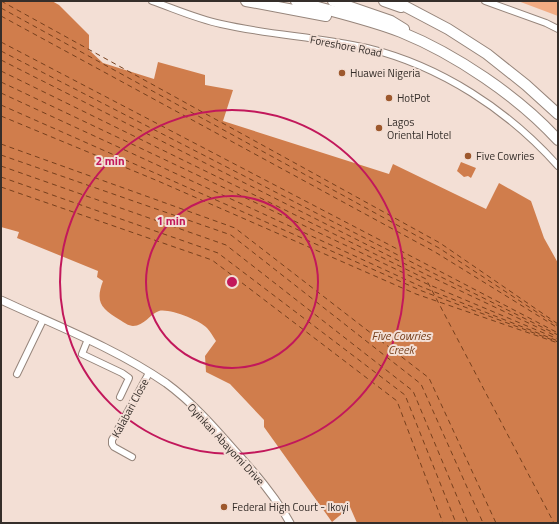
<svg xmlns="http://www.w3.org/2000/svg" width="559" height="524" viewBox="0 0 559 524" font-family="'Titillium Web',sans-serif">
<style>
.green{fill:#f2ab83}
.water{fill:#d07d4c}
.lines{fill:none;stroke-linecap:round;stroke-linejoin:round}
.ferry{stroke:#77401d;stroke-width:1;stroke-dasharray:5 4;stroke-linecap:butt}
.minor-casing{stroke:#96857b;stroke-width:8}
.tertiary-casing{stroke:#96857b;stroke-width:9}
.trunk-casing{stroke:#96857b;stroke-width:12}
.minor{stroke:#fff;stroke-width:6}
.tertiary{stroke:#fff;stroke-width:7}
.trunk{stroke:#fff;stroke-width:10}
.ring{fill:none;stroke:#c2185b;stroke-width:2}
.poi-dot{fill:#9d582d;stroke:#f3dfd5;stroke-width:1.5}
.labels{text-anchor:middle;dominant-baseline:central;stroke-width:4;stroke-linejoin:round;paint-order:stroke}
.street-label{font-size:11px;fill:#352e2a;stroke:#f3dfd5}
.poi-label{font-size:11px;fill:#352e2a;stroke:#f3dfd5;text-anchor:start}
.water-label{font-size:12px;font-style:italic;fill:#77401d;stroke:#f3dfd5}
.centre{fill:#c2185b;stroke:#f3dfd5;stroke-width:2}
.ring-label{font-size:12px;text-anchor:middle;font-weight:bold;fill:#c2185b;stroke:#f3dfd5;stroke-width:4;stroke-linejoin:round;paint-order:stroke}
</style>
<rect width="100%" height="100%" fill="#f3dfd5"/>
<path class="green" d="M518,1h40v15z"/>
<g class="water">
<path d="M1,1h51l7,4 30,30v15l14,13 51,16 4,-17 47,13v10l28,5 -10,31 166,53 4,-10 93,45 13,-26 32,18 13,37 14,25v260h-201l-7,-16 -18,15 -68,-95v-7l-34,-36 -24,-12 -1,-16 11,-15c-3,-4 -5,-9 -9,-13 -6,-7 -38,-20 -48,-17 -9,3 -15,15 -26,15 -4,0 -10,-4 -13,-6 -19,-11 -25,-18 -17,-39l-6,-4 1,-6 -81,-33 2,-6 -18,-5z"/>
<path d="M461,162l15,6 -5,10 -3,-2 -4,1 -7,-6z"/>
</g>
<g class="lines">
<g class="ferry">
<path d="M1,1l439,242 118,81"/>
<path d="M1,8l438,240 119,78"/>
<path d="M1,16l434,236 123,76"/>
<path d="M1,42l557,291"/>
<path d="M1,51l428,220 129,64"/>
<path d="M1,60l426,215 131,62"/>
<path d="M1,71l425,208 128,244"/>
<path d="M1,82l424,201 133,56"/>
<path d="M1,93l421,194 136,54"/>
<path d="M1,105l421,186 136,51"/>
<path d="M1,116l157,65 258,113 142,49"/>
<path d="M1,144l234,84 194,150 67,145"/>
<path d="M1,155l230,80 190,149 62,139"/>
<path d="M1,166l225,79 187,146 55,132"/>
<path d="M1,177l217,76 187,142 51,128"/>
<path d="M1,187l211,73 185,141 46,122"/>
</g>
<defs>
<g id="minor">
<path d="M152,1c23,8 45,18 69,23 48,11 98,13 146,24 74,18 141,62 191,118"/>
<path d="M485,1l61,22 12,6"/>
<path d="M88,339l-6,15 40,19 7,5 -9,19"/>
<path d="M17,374l26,-54"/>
<path d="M132,457l-18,-10 -2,-3v-4l37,-67"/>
</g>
<path id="tertiary" d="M1,300c56,26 114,48 165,83 26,19 48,44 69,68 20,22 40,45 55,72"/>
<g id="trunk">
<path d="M246,1l80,15"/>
<path d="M296,1c34,10 72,18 105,31 54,22 117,64 157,108"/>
<path d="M333,1l58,20 13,8"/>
<path d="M384,1l17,6"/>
<path d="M395,1l53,28 39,25 39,31 32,29"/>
</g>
</defs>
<use href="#minor" class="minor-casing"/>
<use href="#tertiary" class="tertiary-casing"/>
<use href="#trunk" class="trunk-casing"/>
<use href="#minor" class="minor"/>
<use href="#tertiary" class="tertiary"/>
<use href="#trunk" class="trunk"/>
</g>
<g class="ring">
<circle cx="232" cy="282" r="86"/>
<circle cx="232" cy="282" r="172"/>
</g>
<g class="poi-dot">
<circle cx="342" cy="73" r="4"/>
<circle cx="389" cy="98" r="4"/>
<circle cx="379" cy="128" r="4"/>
<circle cx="468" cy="156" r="4"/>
<circle cx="224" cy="507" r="4"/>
</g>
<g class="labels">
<g class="street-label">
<text transform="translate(346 46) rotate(11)">Foreshore Road</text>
<text transform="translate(130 408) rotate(-62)">Kalabari Close</text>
<text transform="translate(226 444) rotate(47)">Oyinkan Abayomi Drive</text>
</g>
<g class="poi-label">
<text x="350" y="73">Huawei Nigeria</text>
<text x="397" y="98">HotPot</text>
<text x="387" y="122">Lagos<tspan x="387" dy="13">Oriental Hotel</tspan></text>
<text x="476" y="156">Five Cowries</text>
<text x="232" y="507">Federal High Court - Ikoyi</text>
</g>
<g class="water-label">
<text x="401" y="335">Five Cowries<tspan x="401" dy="14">Creek</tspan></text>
</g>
</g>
<circle cx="232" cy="282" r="6" class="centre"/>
<g class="ring-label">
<text x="110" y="165">2 min</text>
<text x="171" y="225">1 min</text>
</g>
<rect width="559" height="524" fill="none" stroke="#352e2a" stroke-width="4"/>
</svg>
